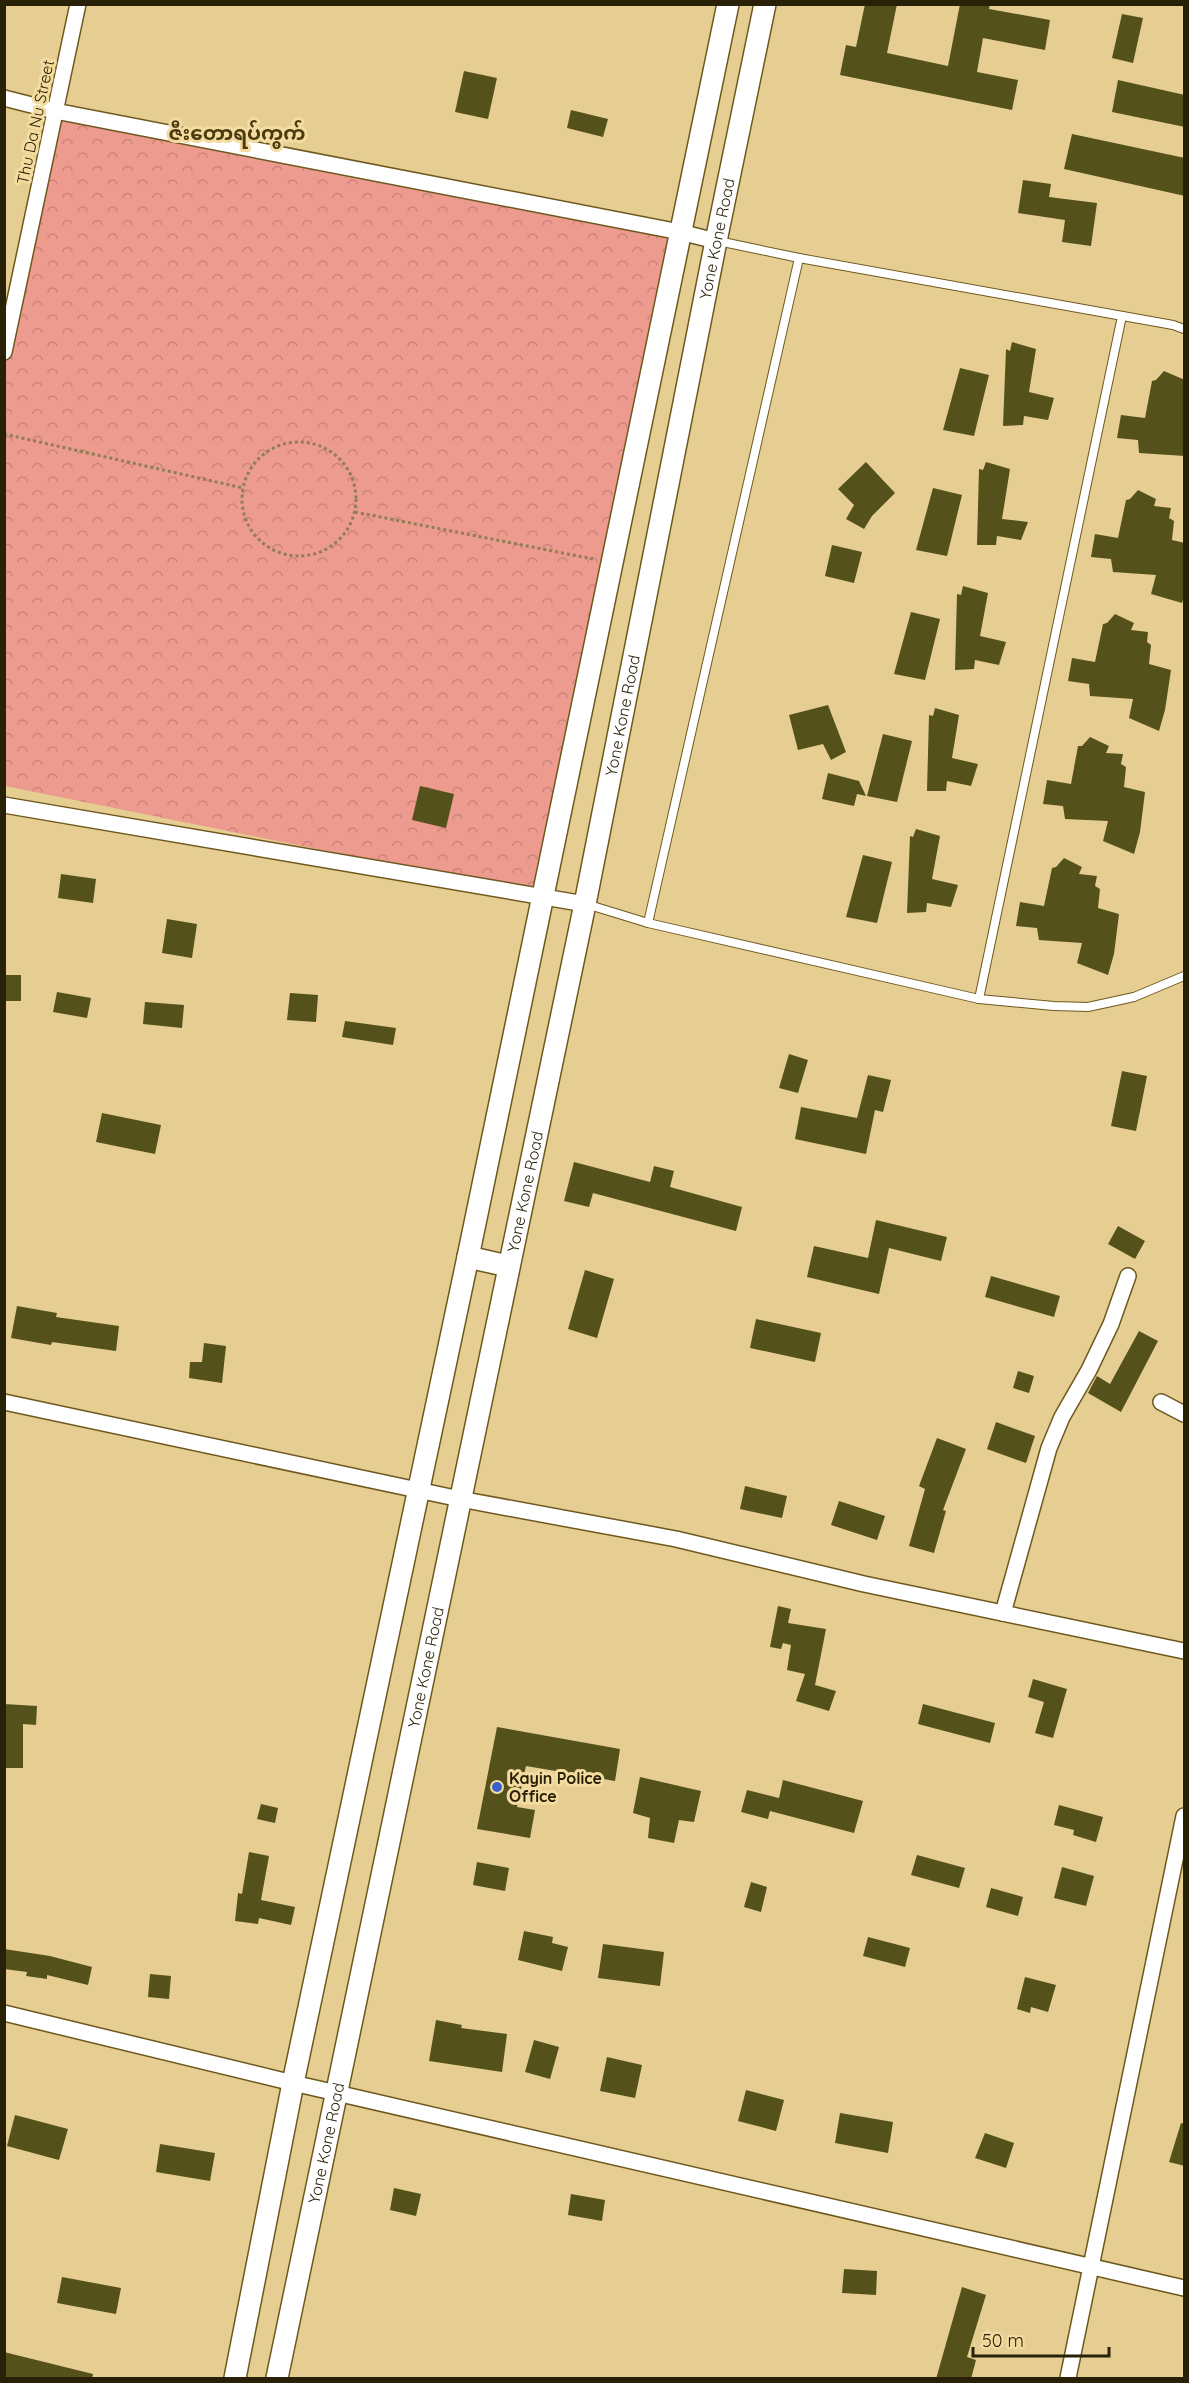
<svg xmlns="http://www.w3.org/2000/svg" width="1189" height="2383" viewBox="0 0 1189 2383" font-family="Quicksand,'Noto Sans Myanmar',sans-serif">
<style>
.park{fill:url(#park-crowns)}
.building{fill:#54521a}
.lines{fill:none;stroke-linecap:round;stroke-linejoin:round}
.lane-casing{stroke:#6e581d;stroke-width:10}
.street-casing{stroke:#6e581d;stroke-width:18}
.secondary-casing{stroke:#6e581d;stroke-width:24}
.path{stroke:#907e53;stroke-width:3;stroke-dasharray:3 3;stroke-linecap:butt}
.lane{stroke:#fff;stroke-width:8}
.street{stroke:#fff;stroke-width:15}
.secondary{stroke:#fff;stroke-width:21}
.poi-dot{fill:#3d5dcf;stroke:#f4db9f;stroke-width:2}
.labels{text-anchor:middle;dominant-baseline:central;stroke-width:6;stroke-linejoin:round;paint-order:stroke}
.street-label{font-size:16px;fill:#292008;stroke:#f4db9f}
.poi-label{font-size:16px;font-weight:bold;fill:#292008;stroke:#f4db9f;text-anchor:start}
.quarter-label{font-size:20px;font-weight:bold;fill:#4c3b0e;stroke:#f4db9f}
</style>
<defs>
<pattern id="park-crowns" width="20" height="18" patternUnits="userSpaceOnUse" patternTransform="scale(1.5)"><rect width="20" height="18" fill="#ed9a8f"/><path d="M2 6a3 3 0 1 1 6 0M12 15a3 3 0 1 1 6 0" fill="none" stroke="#cb847a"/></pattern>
</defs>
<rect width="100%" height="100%" fill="#e6ce93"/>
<path class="park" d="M55,111l625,121 -136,663 -539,-109v-434z"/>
<g class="building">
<path d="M865,4h32l-10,49 61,13 12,-62h30l-1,5 61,11 -5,30 -62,-12 -6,34 41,8 -6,30 -172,-35 6,-30 10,2z"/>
<path d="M1122,14l21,4 -10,45 -21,-5z"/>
<path d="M464,71l33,7 -9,41 -33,-7z"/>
<path d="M1118,80l67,15v32l-73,-15z"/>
<path d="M571,110l37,9 -5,18 -36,-9z"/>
<path d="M1072,134l113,24v38l-121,-27z"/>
<path d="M1023,180l28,4 -2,13 48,6 -6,43 -29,-4 3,-22 -47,-7z"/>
<path d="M1012,342l24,7 -7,43 25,6 -6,22 -24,-4 -1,9 -20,1 3,-77 4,2z"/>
<path d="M960,368l29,7 -15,61 -31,-6z"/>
<path d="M1164,371l21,9v76l-46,-3 -1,-13 -21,-2 4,-23 24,3 7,-37 4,-1z"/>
<path d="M866,462l29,31 -23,23 -8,13 -18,-10 8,-14 -16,-16z"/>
<path d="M986,462l24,7 -8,50 26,3 -7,18 -24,-4 -1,9h-19l2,-76 4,1z"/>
<path d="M933,488l29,7 -15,61 -31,-6z"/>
<path d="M1138,490l18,9 -2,7 17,2 -2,10 5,3 -2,19 13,3v50l-3,10 -31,-9 5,-19 -43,-3 -2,-13 -20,-2 4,-23 23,4 8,-38 4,-1z"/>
<path d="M832,545l30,7 -8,31 -29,-7z"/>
<path d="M963,586l25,7 -8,43 26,6 -7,23 -24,-5 -1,9 -19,1 2,-76 4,1z"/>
<path d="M911,612l29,7 -15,61 -31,-6z"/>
<path d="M1115,614l19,9 -3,7 17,2 -1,10 4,3 -2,19 22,6 -6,40 -6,21 -30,-13 4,-19 -43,-3 -1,-12 -21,-3 4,-23 23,4 8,-38 4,-1z"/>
<path d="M828,705l18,47 -15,8 -8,-16 -25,6 -9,-35z"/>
<path d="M935,708l24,7 -7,43 26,6 -7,22 -24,-5 -1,10h-19l2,-76 4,1z"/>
<path d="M883,734l29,7 -15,61 -30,-6z"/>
<path d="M1090,737l19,9 -3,7 17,1 -2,10 5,3 -2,20 21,5 -5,40 -6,22 -31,-13 5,-20 -43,-2 -2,-13 -20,-2 4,-24 24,4 7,-38h4z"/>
<path d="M828,773l31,8 7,15 -9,-2 -3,12 -32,-7z"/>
<path d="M420,786l34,8 -8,34 -34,-8z"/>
<path d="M916,829l24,7 -8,43 26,6 -7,22 -24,-4 -1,9 -19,1 3,-77 3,1z"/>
<path d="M863,855l29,7 -15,61 -31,-6z"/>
<path d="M1064,858l18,9 -3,7 18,2 -2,10 5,3 -2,19 21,6 -5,40 -6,21 -31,-12 5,-20 -43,-3 -2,-12 -21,-2 4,-24 24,4 8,-38 4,-1z"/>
<path d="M61,874l35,5 -3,24 -35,-5z"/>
<path d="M167,919l30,5 -5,34 -30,-5z"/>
<rect x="4" y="975" width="17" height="26"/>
<path d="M57,992l34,6 -4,20 -34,-6z"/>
<path d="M290,993l28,2 -2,27 -29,-2z"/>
<path d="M145,1002l39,3 -2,23 -39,-4z"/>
<path d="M345,1021l51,7 -3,17 -51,-8z"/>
<path d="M789,1054l19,6 -10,33 -19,-5z"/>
<path d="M1122,1071l25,5 -11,55 -25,-5z"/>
<path d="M868,1075l23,5 -8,32 -8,-2 -9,44 -71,-15 6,-32 56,11z"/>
<path d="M102,1113l59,12 -6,29 -59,-12z"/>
<path d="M574,1162l76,20 4,-16 20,5 -4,16 72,20 -6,24 -143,-38 -4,14 -25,-6z"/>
<path d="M876,1220l71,17 -6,24 -52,-13 -10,46 -72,-17 7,-31 54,12z"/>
<path d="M1118,1226l27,15 -10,18 -27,-15z"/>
<path d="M585,1270l29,9 -17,59 -29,-9z"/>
<path d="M991,1276l69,20 -6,21 -69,-20z"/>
<path d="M17,1306l40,7 -1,4 63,9 -3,25 -64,-9 -1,3 -40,-7z"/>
<path d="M756,1319l65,14 -6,29 -65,-14z"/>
<path d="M1139,1331l19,10 -37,71 -33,-19 9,-17 13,8z"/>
<path d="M204,1343l22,3 -4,37 -33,-5 1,-16h12z"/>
<path d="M1018,1371l16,5 -5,17 -16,-5z"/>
<path d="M996,1422l39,14 -9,27 -39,-14z"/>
<path d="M937,1438l29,11 -23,61 3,1 -12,42 -25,-7 16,-57 -6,-3z"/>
<path d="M745,1486l42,10 -5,22 -42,-9z"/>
<path d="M839,1501l46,15 -8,24 -46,-15z"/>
<path d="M778,1606l13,3 -3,14 38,6 -11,56 21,6 -7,20 -33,-10 9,-27 -18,-4 4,-25 -8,-2 -2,6 -11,-2z"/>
<path d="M1033,1679l34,10 -14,49 -18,-5 9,-31 -16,-5z"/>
<path d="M4,1704l33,2 -1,19 -13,-1v44h-19z"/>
<path d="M923,1704l72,19 -5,20 -72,-19z"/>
<path d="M497,1727l123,22 -5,32 -89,-15 -9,41 18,3 -5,28 -53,-9z"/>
<path d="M640,1777l61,14 -7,31 -15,-2 -5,23 -26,-5 2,-20 -17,-5z"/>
<path d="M783,1780l80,21 -9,32 -84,-22 -2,8 -27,-7 6,-22 32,8z"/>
<path d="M261,1804l17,4 -3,15 -18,-4z"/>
<path d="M1059,1805l44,12 -7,25 -23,-7 1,-5 -20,-5z"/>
<path d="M249,1852l20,4 -8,44 34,7 -4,18 -32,-7 -1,6 -23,-3 3,-28 4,1z"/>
<path d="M917,1855l48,13 -6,20 -48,-13z"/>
<path d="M477,1862l32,6 -4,23 -32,-6z"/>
<path d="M1062,1867l32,9 -8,30 -32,-8z"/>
<path d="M751,1882l16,5 -6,25 -17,-5z"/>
<path d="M991,1888l32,9 -5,19 -32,-9z"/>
<path d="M524,1931l29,6 -1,6 16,4 -6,24 -44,-11z"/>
<path d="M868,1937l42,11 -5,19 -42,-11z"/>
<path d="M603,1944l61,8 -4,34 -62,-8z"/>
<path d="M4,1949l46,7 42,11 -4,18 -41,-10v4l-21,-3 1,-4 -23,-3z"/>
<path d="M150,1974l21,2 -2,23 -21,-2z"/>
<path d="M1025,1977l31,8 -8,27 -17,-5 -1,6 -13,-4z"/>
<path d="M436,2020l26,5 -1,3 46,6 -5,38 -73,-11z"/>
<path d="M534,2040l25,7 -9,32 -25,-7z"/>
<path d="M607,2057l35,8 -7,33 -35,-7z"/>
<path d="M746,2090l38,10 -8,31 -38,-10z"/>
<path d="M840,2113l53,9 -5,31 -53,-10z"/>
<path d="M15,2115l53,14 -9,31 -52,-14z"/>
<path d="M1181,2123l4,1v42l-16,-4z"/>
<path d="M985,2133l29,10 -8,25 -31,-10z"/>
<path d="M160,2144l55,9 -5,28 -54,-9z"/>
<path d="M394,2188l27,6 -5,22 -26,-6z"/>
<path d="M571,2194l34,6 -3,21 -34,-6z"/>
<path d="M844,2269l33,2 -1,24 -34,-2z"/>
<path d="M62,2277l59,11 -5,26 -59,-11z"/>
<path d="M962,2287l24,8 -19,62 9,3 -5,19h-35z"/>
<path d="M4,2352l89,22 -1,5h-88z"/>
</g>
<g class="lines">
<defs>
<g id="lane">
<path d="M718,241l81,17 374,67 11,4"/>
<path d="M586,904l62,19 331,76 75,7 34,1 46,-10 50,-21"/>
<path d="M648,923l151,-665"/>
<path d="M979,999l143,-683"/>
</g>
<g id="street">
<path d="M4,98l51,13 625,121 36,9"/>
<path d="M4,352l74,-348"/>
<path d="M4,805l581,99"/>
<path d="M4,1402l456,97 216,40 188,45 320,67"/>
<path d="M1161,1402l23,12"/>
<path d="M1003,1613l46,-165 13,-31 27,-47 22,-46 17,-48"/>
<path d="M4,2013l289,70 891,205"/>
<path d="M1068,2378l116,-562"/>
</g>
<g id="secondary">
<path d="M468,1257l40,9"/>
<path d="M235,2378l58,-295 175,-826 260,-1253"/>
<path id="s1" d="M277,2378l308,-1474 131,-663 49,-237"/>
</g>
</defs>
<use href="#lane" class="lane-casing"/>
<use href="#street" class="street-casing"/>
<use href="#secondary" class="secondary-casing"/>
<g class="path">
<path d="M4,434l239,54"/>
<circle cx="299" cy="499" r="57"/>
<path d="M355,512l238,47"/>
</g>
<use href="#lane" class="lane"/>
<use href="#street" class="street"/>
<use href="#secondary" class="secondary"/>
</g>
<circle class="poi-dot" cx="497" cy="1787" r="6"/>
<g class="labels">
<g class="street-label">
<text transform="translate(35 122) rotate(-78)">Thu Da Nu Street</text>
<text stroke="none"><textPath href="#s1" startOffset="2184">Yone Kone Road</textPath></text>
<text stroke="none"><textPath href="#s1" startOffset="1698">Yone Kone Road</textPath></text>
<text stroke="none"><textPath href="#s1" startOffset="1212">Yone Kone Road</textPath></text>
<text stroke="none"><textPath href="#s1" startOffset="726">Yone Kone Road</textPath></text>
<text stroke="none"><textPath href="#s1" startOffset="240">Yone Kone Road</textPath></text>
</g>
<g class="poi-label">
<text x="509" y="1778">Kayin Police<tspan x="509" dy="18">Office</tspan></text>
</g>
<g class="quarter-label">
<text x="237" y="132">ဇီးတောရပ်ကွက်</text>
</g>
</g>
<rect width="1189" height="2383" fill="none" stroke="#292008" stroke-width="12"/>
<path d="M973 2347v9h136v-9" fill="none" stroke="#292008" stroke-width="3"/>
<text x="982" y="2347" font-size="18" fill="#292008" stroke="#f4db9f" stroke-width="4.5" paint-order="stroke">50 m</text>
</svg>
